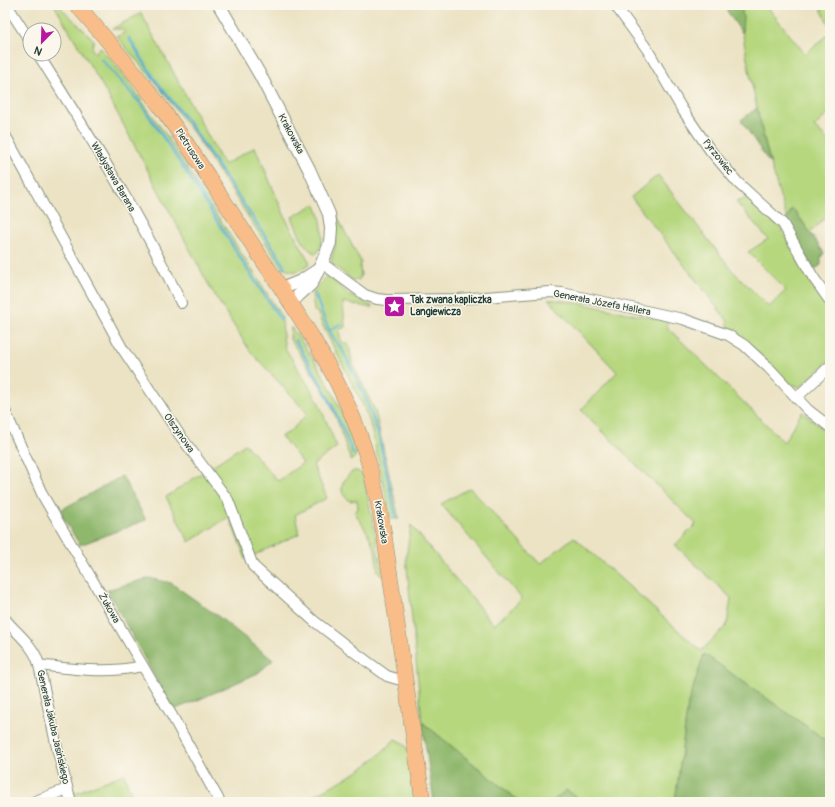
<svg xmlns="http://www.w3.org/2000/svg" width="835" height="807" viewBox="0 0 835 807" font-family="Pangolin,sans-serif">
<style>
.green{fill:#b6d77e;stroke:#6a8a59}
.forest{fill:#90b86d;stroke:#587a50}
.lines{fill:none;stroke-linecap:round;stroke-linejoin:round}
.stream{stroke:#56afd3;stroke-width:2.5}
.minor-casing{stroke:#86907c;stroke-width:12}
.tertiary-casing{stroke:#86907c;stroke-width:14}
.primary-casing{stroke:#86907c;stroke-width:16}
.minor{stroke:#fff;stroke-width:10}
.tertiary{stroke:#fff;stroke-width:12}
.primary{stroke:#f9bd89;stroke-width:15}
.labels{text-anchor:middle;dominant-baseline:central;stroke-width:3;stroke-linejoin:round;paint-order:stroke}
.street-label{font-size:10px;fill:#1f3d34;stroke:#fbf7ec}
.poi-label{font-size:10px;font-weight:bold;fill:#1f3d34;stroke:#fbf7ec;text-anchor:start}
</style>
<rect width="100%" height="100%" fill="#fbf7ec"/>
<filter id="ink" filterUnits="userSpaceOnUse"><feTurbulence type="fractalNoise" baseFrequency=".025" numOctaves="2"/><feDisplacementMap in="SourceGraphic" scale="8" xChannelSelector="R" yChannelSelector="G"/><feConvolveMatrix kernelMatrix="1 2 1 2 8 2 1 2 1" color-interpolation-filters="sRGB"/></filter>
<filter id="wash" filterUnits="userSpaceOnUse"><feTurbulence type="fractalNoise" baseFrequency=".012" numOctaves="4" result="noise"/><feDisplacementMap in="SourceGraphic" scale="16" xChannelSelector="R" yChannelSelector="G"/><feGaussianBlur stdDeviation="0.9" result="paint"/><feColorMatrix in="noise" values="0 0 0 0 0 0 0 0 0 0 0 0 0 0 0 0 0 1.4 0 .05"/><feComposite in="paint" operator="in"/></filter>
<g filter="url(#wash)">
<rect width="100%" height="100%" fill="#ece3c4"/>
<g class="green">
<path d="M54,5h4l36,35c-2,5 -3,9 1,13l5,-6 25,30 41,58 116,182 1,21 2,10 32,51 20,48 -24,18 14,33 -32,17 4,19 -53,25 -17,-42 -40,25 -23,-45 79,-53 33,37 25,-18 -22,-27 7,-3 20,-19 -58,-63 -38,-60 -106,-199z"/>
<path d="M741,5h25l39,49 25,-21v79l-16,15 16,15v71l-20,19 -15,-21 -4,-1 -4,9c-19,-60 -34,-121 -44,-184 -2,-9 -1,-20 -2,-30z"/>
<path d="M826,5h4v22l-9,-18z"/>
<path d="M141,13l83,152 31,-18 32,74 23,42c-11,9 -15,11 -28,5l-87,-133 -36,-48 -42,-50 8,-5 -3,-3h-10z"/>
<path d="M658,175l73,94 38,38 17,-17 -38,-38 20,-13 -32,-37 12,-4 32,29 31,57 19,22v54l-30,27 -9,-3 -50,-45 -12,-9 -2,-10 -96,-123z"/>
<path d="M315,204c7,12 12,40 1,50 -13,-5 -19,-25 -24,-37z"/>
<path d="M334,211l27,51 -1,6 1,7 -2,5h-6l-21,-16 -1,-3 4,-15z"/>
<path d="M325,277h4l22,19 21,10 -1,2 -28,-6 2,25 -6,3 2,12 8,3 3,18 23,48 24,108h-8l-21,-96 -8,-20 -40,-79 -5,-12 -3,-1 -2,-17z"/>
<path d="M548,299l25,3 94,19 1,7 116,114 18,-30 28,23v308l-126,-89 -16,50 -13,98h-91l-18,-12 -14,12h-32l-98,-80 -16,-165 5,-32 83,100 28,-26 -81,-95 29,-16 70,76 34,-27 127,114 26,-26 4,-27 -56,-53 21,-21 -115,-114 36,-38z"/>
<path d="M291,327c14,19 28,39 38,59 11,20 19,42 27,63v7l-5,5 -14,-41 -10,-25 -37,-56z"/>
<path d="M353,471h5l5,4 10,46 10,56 -5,-4 -3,-24 -8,-17 -12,-19 3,-5 -1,-8 -7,1c-14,-9 -8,-21 3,-30z"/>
<path d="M395,739l8,4 6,9 7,50h-114l55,-30 21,-16z"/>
<path d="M124,774l10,28h-59l-3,-8z"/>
</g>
<g class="forest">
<path d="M723,5h18l2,13 -1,15z"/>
<path d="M757,108l13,56 -29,-44z"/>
<path d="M792,209l3,2 29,42 -3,4v8l-7,5 -27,-46v-5z"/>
<path d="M122,476l24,44 -66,25 -21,-34z"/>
<path d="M149,578l22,5 48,34 54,43 -15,13 -60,27 -25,10 -66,-120z"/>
<path d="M704,654l126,89v59h-155l13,-98z"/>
<path d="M422,722l98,80h-86z"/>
<path d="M566,790l18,12h-32z"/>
</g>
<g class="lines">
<g class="stream">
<path d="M129,38l25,40 35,45 89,132 7,13"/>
<path d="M101,59l40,45 46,69 64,102 30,45"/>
<path d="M315,294c7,19 13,40 27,55l23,48 13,36 18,85"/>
<path d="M329,330l12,-6"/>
<path d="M295,340c23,38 43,72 58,114"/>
</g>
</g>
</g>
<g filter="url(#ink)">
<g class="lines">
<defs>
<g id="minor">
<path d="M7,5l23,36"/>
<path d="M615,5l32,44 35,60 28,41 28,33 45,41 30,53 17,24"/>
<path d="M38,54c51,81 103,163 143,249"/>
<path d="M5,135l117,213 57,86 49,66 25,66 61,55 43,33 30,22 10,3h8"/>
<path d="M322,263l43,32 12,4 10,1 71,-1 92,-7 12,1 121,26 45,16 16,10 24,22 40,43 22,17"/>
<path d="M796,398l34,-32"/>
<path d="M5,411l38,85 128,218 49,88"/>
<path d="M5,619c11,14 30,27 34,46 32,4 71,9 103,1"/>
<path d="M39,665l18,83 14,54"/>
<path d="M33,802l34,-13"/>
</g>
<g id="tertiary">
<path d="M219,5l41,70 49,94 20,45 2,14 -1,15 -8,20 -11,21 -21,19"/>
<path d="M281,289l20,-8 15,-10"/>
</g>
<path id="primary" d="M77,5c30,35 61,70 88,108 28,38 52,78 78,117 39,61 84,122 111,190 15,36 23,75 30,114l39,268"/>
</defs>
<use href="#minor" class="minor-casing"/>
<use href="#tertiary" class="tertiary-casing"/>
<use href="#primary" class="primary-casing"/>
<use href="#minor" class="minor"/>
<use href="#tertiary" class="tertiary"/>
<use href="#primary" class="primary"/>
</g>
</g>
<defs>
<symbol id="sight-square" viewBox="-11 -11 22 22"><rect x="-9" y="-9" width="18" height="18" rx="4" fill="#b5179e" stroke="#fbf7ec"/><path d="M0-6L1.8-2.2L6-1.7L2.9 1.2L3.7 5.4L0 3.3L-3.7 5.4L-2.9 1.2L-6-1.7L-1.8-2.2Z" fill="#fff"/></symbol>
</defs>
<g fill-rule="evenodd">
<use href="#sight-square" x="382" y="294" width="25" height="25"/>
</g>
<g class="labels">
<g class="street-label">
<text transform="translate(291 134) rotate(62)">Krakowska</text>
<text transform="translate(190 149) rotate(57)">Pietrusowa</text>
<text transform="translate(718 157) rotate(52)">Pyrzowiec</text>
<text transform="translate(113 177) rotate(60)">Władysława Barana</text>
<text transform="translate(602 303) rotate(11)">Generała Józefa Hallera</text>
<text transform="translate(179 433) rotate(55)">Olszynowa</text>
<text transform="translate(381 522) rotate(80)">Krakowska</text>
<text transform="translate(109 608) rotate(60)">Żukowa</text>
<text transform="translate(53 727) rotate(77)">Generała Jakuba Jasińskiego</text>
</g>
<g class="poi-label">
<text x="410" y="300">Tak zwana kapliczka<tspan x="410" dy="12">Langiewicza</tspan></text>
</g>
</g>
<rect width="835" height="807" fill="none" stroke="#fbf7ec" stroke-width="20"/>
<g transform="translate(42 42) rotate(203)"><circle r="19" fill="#fbf7ec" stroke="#a3ada2"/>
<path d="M0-3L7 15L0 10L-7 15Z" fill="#b5179e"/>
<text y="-6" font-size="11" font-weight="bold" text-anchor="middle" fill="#1f3d34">N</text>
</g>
</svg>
